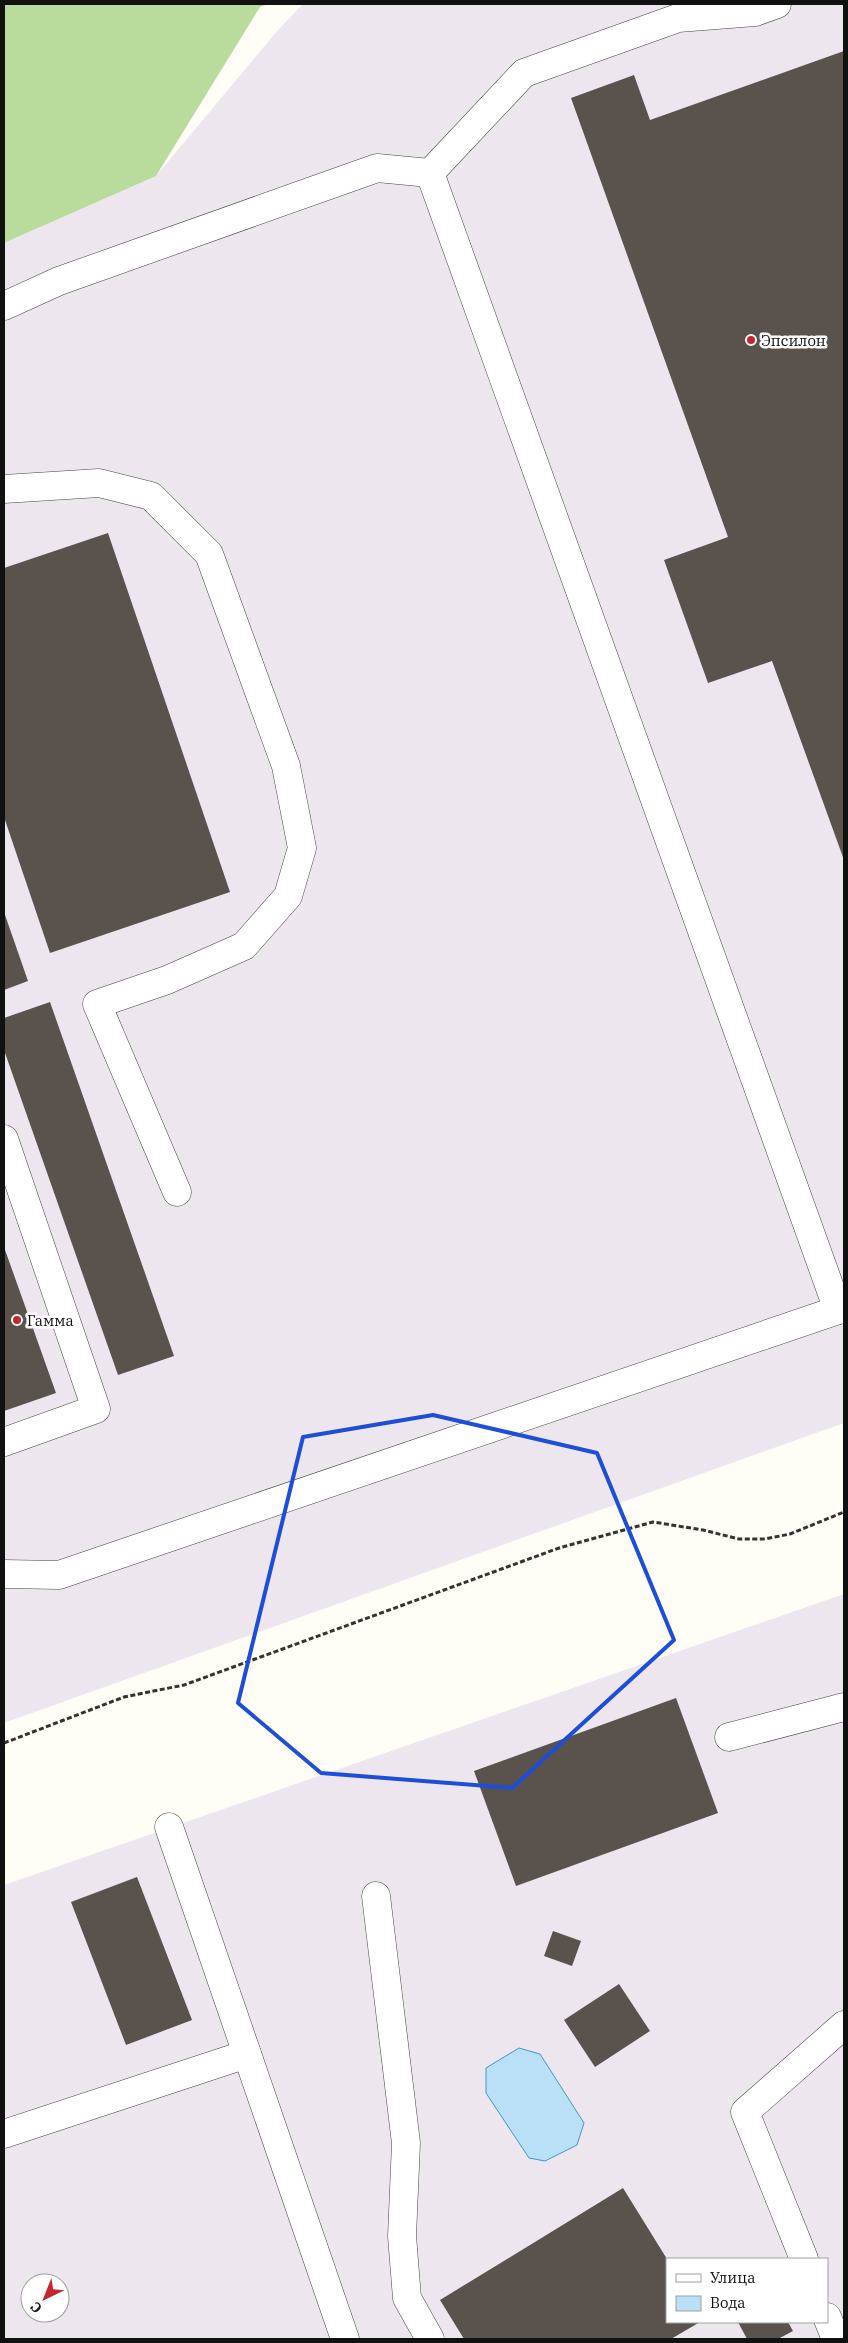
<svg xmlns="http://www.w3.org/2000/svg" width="848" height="2343" viewBox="0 0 848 2343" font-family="'IBM Plex Serif',serif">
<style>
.industrial{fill:#eee6ef;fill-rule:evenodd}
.forest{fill:#b9dc9c}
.water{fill:#b9e0f7;stroke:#3f96cf}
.building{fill:#5a524d}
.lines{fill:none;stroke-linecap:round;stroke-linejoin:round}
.minor-casing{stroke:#444;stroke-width:29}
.path{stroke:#333;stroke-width:3;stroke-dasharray:5 2.5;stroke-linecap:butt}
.minor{stroke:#fff;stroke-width:28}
.marked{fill:none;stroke:#1d4ed8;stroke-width:4;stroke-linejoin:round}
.poi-dot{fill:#c4262e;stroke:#fff;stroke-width:2}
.labels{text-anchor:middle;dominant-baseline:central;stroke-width:5;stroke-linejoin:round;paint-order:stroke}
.poi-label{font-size:15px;fill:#111;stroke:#fff;text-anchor:start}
</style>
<rect width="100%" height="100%" fill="#fffdf5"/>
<g class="industrial">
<path d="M303,4h541v1419l-840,300v-1480l152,-67 122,-146z"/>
<path d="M844,1594v745h-840v-454zM667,2259h160v63h-160zM30,2283h30v30h-30z"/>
</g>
<path class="forest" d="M4,4h264l-8,3 -104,169 -152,67z"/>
<path class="water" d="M519,2048l21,6 44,69 -7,22 -32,16 -16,-3 -43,-65v-25z"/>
<g class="building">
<path d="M844,51v809l-72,-199 -64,22 -44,-123 64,-23 -157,-439 63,-23 16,45z"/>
<path d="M108,533l122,359 -180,61 -46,-136v-249z"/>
<path d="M4,912l24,69 -24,9z"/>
<path d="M50,1002l124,354 -56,19 -114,-325v-32z"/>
<path d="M4,1247l52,146 -52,18z"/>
<path d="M676,1698l42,115 -202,73 -42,-115z"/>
<path d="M137,1877l55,143 -66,25 -55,-143z"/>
<path d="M553,1931l28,10 -9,25 -28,-10z"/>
<path d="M619,1984l31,47 -55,36 -31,-47z"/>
<path d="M623,2188l44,71v63h33l-29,17h-207l-24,-39z"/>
<path d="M738,2322h50l5,9 -15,8h-31z"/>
</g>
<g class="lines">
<defs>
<g id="minor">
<path d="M777,4l-22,8 -77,6 -154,55 -94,100 408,1137"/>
<path d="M4,306l55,-25 318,-113 53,5"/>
<path d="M4,489l95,-6 52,13 58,58 77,212 16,82 -14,48 -44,50 -77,34 -70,24 80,188"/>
<path d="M4,1139l92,270 -92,33"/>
<path d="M4,1574l55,1 785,-267"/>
<path d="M729,1737l115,-30"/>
<path d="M169,1827l176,512"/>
<path d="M376,1896l30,247 -4,93 5,62 23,41"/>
<path d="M4,2134l243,-80"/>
<path d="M804,2259l-59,-147 99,-87"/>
<path d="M827,2317l9,22"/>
</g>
</defs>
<use href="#minor" class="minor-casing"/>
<path class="path" d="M4,1743l120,-46 60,-12 375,-137 94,-26 50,8 36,9h26l25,-5 54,-22"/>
<use href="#minor" class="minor"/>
</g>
<path class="marked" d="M433,1415l164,38 77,187 -162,148 -191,-15 -83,-70 65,-266z"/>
<g class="poi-dot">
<circle cx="751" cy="340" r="5"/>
<circle cx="17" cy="1320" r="5"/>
</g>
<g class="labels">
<g class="poi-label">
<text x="761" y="340">Эпсилон</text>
<text x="27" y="1320">Гамма</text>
</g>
</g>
<rect width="848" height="2343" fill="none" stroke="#111111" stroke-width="10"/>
<rect x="666" y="2258" width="162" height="65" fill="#ffffff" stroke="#a0a0a0"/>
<rect x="676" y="2274" width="25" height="8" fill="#ffffff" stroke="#a0a0a0"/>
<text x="710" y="2283" font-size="15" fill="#111111">Улица</text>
<rect x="676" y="2296" width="25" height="15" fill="#b9e0f7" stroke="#a0a0a0"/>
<text x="710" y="2308" font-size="15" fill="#111111">Вода</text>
<g transform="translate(45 2298) rotate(223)"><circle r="24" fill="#ffffff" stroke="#a0a0a0"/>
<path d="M0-4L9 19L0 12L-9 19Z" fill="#c4262e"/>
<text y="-8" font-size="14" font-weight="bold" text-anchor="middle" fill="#111111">С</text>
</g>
</svg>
